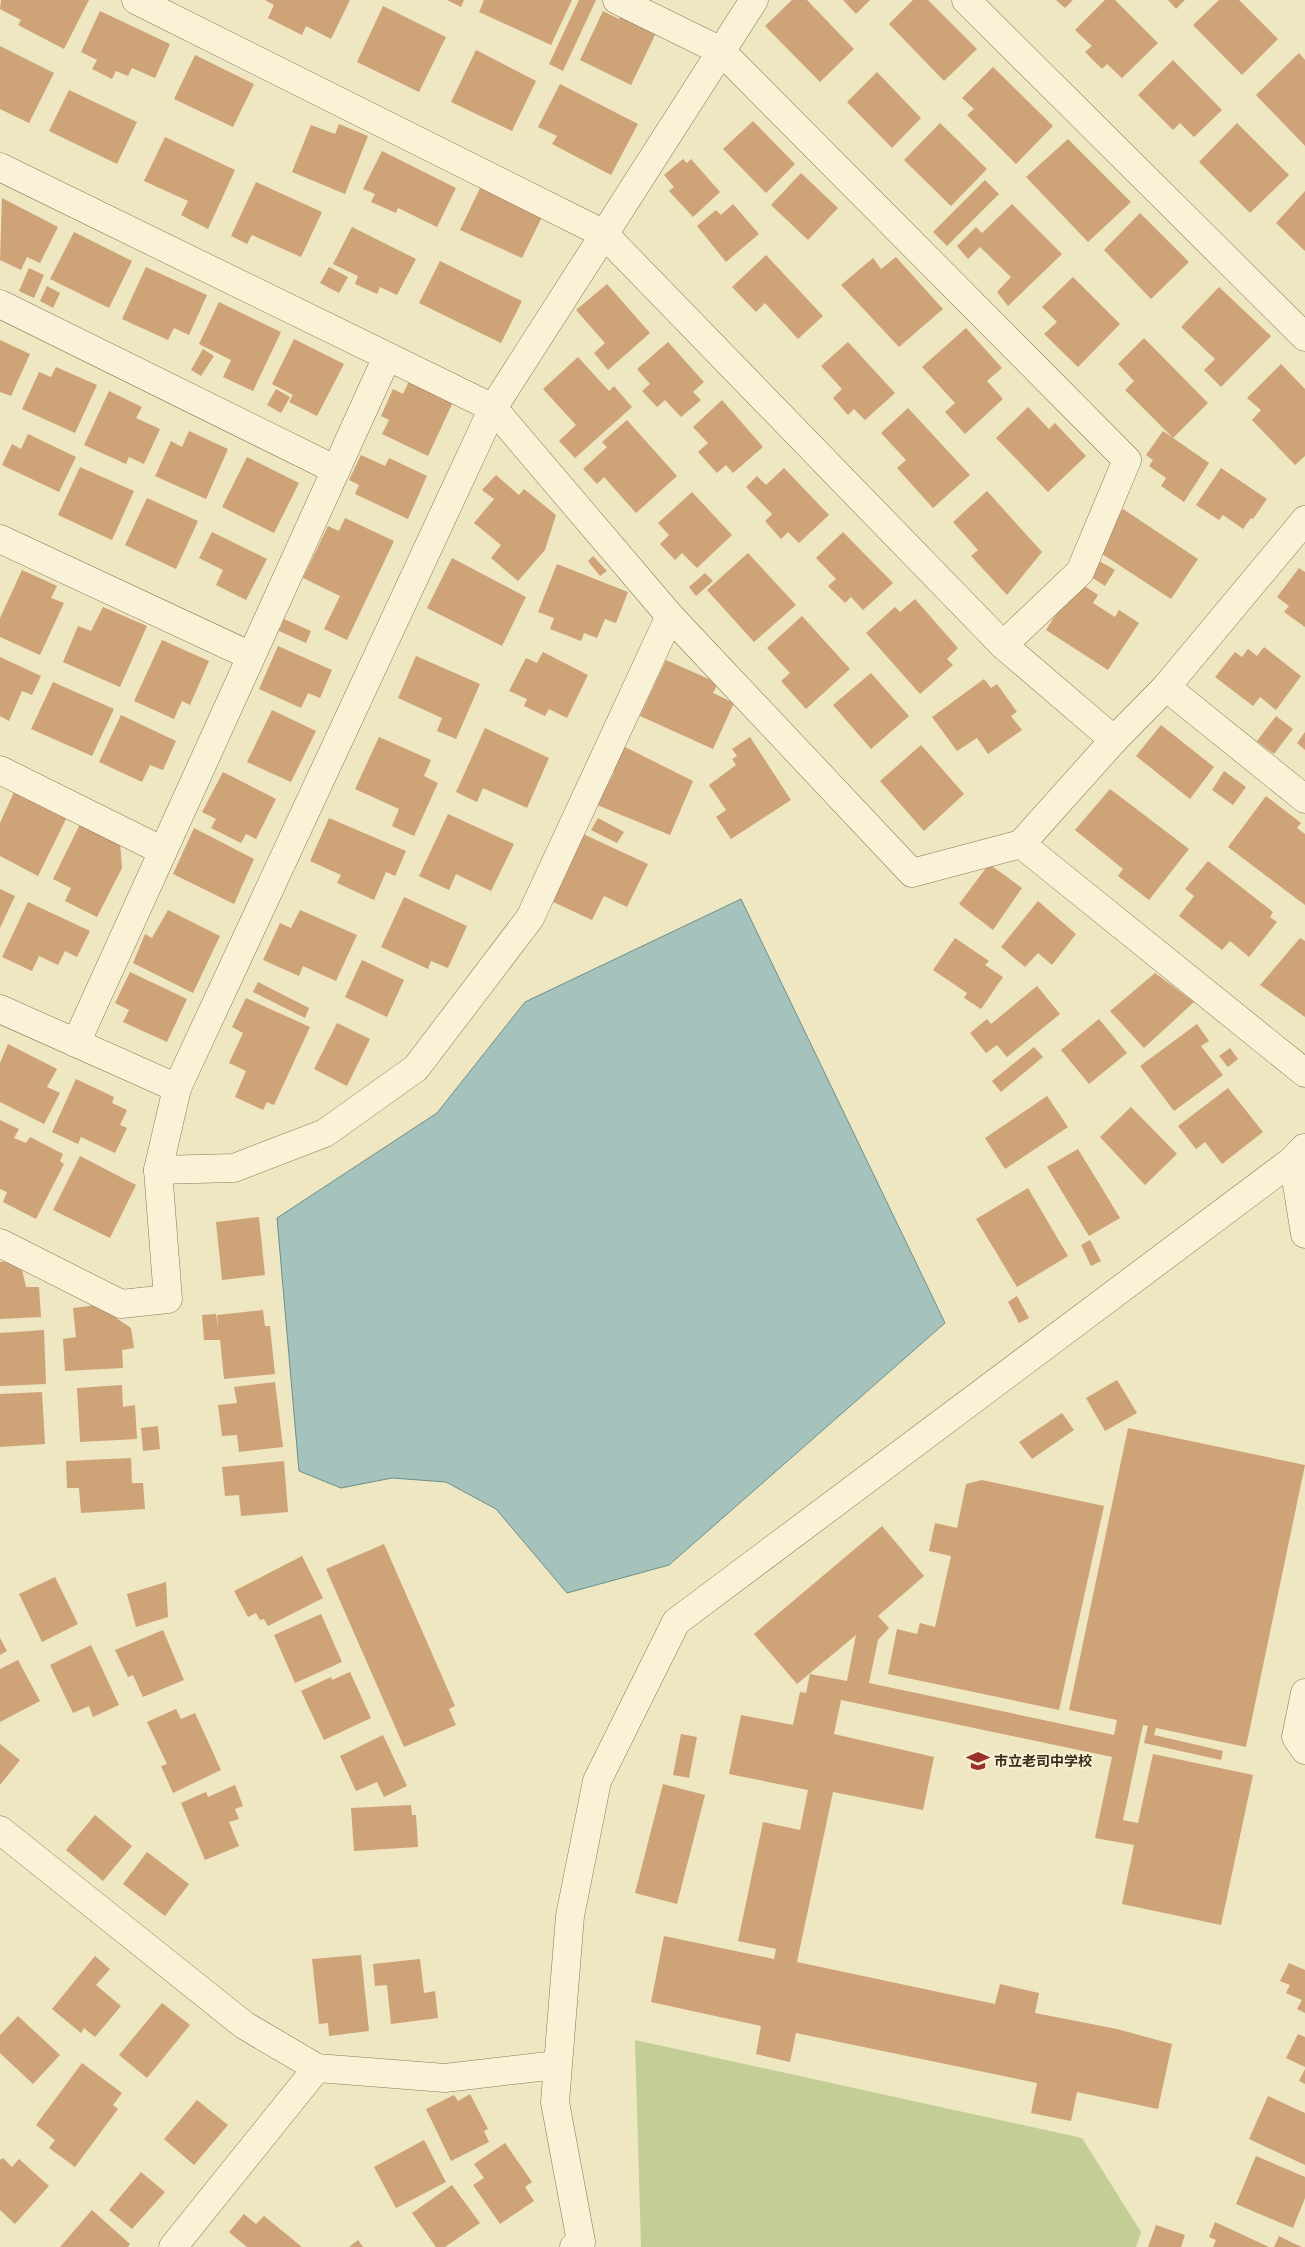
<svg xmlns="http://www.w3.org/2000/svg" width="1305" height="2247" viewBox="0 0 1305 2247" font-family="'Crimson Pro','Noto Sans JP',serif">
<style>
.green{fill:#c2ce96}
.water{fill:#a5c2bc;stroke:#6b908a}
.building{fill:#cea377}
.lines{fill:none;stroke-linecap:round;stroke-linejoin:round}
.minor-casing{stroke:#8a7759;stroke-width:29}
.minor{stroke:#faf2d6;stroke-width:28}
.labels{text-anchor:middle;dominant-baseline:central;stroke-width:4;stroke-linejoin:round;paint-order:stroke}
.poi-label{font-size:14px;font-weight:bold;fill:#392d1d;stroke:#f6efd2;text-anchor:start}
</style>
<rect width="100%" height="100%" fill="#efe6c2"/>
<path class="green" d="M635,2040l447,98 59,94 -5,15h-495z"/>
<path class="water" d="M741,899l204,424 -276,242 -102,28 -71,-84 -50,-27 -54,-4 -51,10 -42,-17 -22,-253 160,-105 88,-111z"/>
<g class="building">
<path d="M1,0h88l-25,49 -46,-24 3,-5 -21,-11z"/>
<path d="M265,0h85l-19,39 -25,-13 -4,9 -34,-17 6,-13z"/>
<path d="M447,0h17l-3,7z"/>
<path d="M484,0h88l-21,45 -72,-33z"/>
<path d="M579,0h17l-33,71 -14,-7z"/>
<path d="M792,0h15l47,49 -34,33 -55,-56z"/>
<path d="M843,0h27l-14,14z"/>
<path d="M913,0h15l49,49 -33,32 -55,-57z"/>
<path d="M1056,0h17l-8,8z"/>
<path d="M1105,0h10l43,43 -36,35 -15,-14 -5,5 -17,-17 7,-6 -17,-16z"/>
<path d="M1168,0h17l-9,9z"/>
<path d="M1219,0h20l39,39 -36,36 -49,-50z"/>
<path d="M383,6l63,31 -27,55 -62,-30z"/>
<path d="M100,11l70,33 -15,34 -23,-10 -4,8 -12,-5 -4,8 -20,-10 5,-9 -16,-8z"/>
<path d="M603,11l16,8 3,-5 35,17 -26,54 -51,-25z"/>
<path d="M0,46l54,27 -25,50 -29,-14z"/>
<path d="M476,50l60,31 -24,50 -61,-29z"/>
<path d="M1299,53l6,7v86l-49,-51z"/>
<path d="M195,55l59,29 -21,43 -59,-28z"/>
<path d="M1173,60l49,50 -28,27 -14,-14 -7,7 -35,-35z"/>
<path d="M993,67l60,59 -37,38 -49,-49 7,-6 -12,-11z"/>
<path d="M877,72l44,46 -29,30 -45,-46z"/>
<path d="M560,84l78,40 -27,51 -59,-31 5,-8 -19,-9z"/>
<path d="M69,90l68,32 -20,42 -68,-33z"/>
<path d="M753,121l42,43 -29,29 -43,-44z"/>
<path d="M940,123l47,46 -36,37 -47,-46z"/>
<path d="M1237,123l52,52 -39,38 -51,-51z"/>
<path d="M339,124l29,12 -23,58 -53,-22 19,-47 24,9z"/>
<path d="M165,137l70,33 -27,59 -27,-14 7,-14 -44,-20z"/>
<path d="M1068,139l63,63 -43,40 -62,-65z"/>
<path d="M382,151l74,37 -19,39 -39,-19 -2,5 -25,-11 4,-8 -12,-5z"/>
<path d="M683,159l4,4 4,-4 29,33 -27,25 -24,-26 5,-4 -10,-12z"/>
<path d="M801,173l37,35 -30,32 -37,-35z"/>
<path d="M985,180l14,14 -52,52 -14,-14z"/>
<path d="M256,182l66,30 -21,45 -49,-22 -5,9 -16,-8z"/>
<path d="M481,186l62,29 -21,43 -62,-28z"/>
<path d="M1305,191v60l-29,-28z"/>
<path d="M2,198l56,29 -18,36 -13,-6 -6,13 -21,-10z"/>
<path d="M733,204l26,30 -33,28 -29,-36 19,-16 5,5z"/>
<path d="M1012,204l50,50 -54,52 -11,-14 14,-15 -31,-30 -12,12 -11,-13 19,-19 6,6z"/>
<path d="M1140,213l49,49 -38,37 -47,-49z"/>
<path d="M352,227l64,32 -19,36 -17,-8 -3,7 -22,-10 3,-8 -25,-12z"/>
<path d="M74,232l58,29 -23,47 -59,-29z"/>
<path d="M766,255l57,61 -25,23 -33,-36 -9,9 -24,-25z"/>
<path d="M896,257l47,52 -44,38 -58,-62 32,-27 8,11z"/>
<path d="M440,261l82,40 -21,42 -82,-40z"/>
<path d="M146,267l61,28 -18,40 -15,-7 -6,12 -46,-21z"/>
<path d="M329,267l19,10 -9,16 -19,-10z"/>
<path d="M29,268l15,7 -10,23 -15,-7z"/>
<path d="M1073,277l47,47 -42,43 -34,-33 13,-12 -15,-15z"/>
<path d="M607,284l43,49 -42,37 -14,-17 11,-10 -29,-33z"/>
<path d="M47,286l13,7 -7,15 -13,-7z"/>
<path d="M1219,287l52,49 -50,51 -17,-17 11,-11 -34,-32z"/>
<path d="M219,302l62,30 -28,59 -30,-14 8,-17 -32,-16z"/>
<path d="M966,328l36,40 -15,13 16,18 -38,35 -20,-22 10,-9 -33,-36z"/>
<path d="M1144,338l64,65 -35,35 -48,-48 9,-9 -16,-17z"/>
<path d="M294,339l50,25 -27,52 -28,-14 4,-7 -21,-11z"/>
<path d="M0,340l30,14 -19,42 -11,-4z"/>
<path d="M668,342l36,40 -11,10 8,8 -20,17 -16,-17 -8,7 -15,-16 8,-7 -13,-15z"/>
<path d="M848,342l47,51 -30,27 -11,-11 -6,6 -15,-17 9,-9 -21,-23z"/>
<path d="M203,349l11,7 -13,20 -10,-6z"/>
<path d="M578,357l31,34 5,-5 18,21 -57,51 -16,-17 17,-16 -33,-36z"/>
<path d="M1281,364l24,25v67l-10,9 -43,-45 9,-10 -14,-12z"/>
<path d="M56,367l41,18 -22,48 -53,-24 17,-37 12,5z"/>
<path d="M409,381l44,21 -25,54 -46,-22 7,-14 -8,-4 12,-27 10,5z"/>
<path d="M276,389l14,8 -9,16 -14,-8z"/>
<path d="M109,391l33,16 -6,11 24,11 -16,35 -15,-7 -3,7 -42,-19z"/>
<path d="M722,400l41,47 -30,26 -7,-8 -9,8 -19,-21 10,-9 -15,-16z"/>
<path d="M1028,407l21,22 6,-6 31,33 -38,36 -52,-54z"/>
<path d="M908,408l62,67 -37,33 -36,-40 9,-8 -25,-27z"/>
<path d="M627,420l50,56 -41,37 -32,-36 -7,7 -14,-15 24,-22 -5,-5z"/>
<path d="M189,431l39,18 -22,50 -51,-23 16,-35 11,6z"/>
<path d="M1163,431l46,32 -25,39 -23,-16 5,-8 -17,-12 4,-6 -7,-5z"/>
<path d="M28,434l48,23 -17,35 -57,-27 10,-21 9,5z"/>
<path d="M361,455l24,11 4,-8 38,18 -19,43 -53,-25 4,-9 -10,-5z"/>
<path d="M247,457l52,26 -25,50 -52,-26z"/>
<path d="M80,467l54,24 -22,49 -54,-25z"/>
<path d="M784,468l45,47 -30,28 -11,-11 -7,7 -16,-18 7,-7 -26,-27 11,-11 9,9z"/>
<path d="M1221,468l46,31 -14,20 -2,-1 -8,11 -20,-14 -4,5 -23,-15z"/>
<path d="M496,475l23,20 5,-6 32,26 -11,35 -27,31 -27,-23 10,-13 -27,-22 20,-24 -12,-9z"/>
<path d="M987,491l55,61 -35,43 -36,-39 7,-6 -25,-28z"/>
<path d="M692,492l40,43 -35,33 -15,-15 -7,7 -15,-16 9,-9 -11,-12z"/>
<path d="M147,498l51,23 -22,48 -51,-24z"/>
<path d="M1123,509l75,50 -27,40 -75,-49z"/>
<path d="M345,518l49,23 -47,99 -23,-11 16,-33 -37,-18 25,-52 11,5z"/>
<path d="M212,532l55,27 -21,41 -30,-15 7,-15 -24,-12z"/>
<path d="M843,532l50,51 -30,27 -12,-13 -6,6 -17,-17 8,-7 -20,-21z"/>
<path d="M748,553l48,52 -42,37 -47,-52z"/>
<path d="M593,556l14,15 -7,5 -12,-15z"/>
<path d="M452,558l74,39 -24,49 -75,-38z"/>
<path d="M1094,558l21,12 -10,16 -20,-13z"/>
<path d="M557,564l71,28 -12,31 -11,-4 -8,19 -13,-5 -3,8 -31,-12 4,-11 -16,-6z"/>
<path d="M1299,568l6,4v55l-21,-15 5,-6 -12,-9z"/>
<path d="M22,570l35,16 -6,12 13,5 -24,52 -40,-18v-19z"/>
<path d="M705,573l8,8 -17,15 -7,-9z"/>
<path d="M1077,581l21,14 -5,8 22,14 4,-7 20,13 -31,47 -62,-40z"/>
<path d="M915,599l43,49 -11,11 6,6 -33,29 -54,-61 29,-26 5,5z"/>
<path d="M103,607l44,19 -27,61 -57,-25 15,-36 13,5z"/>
<path d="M802,616l48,53 -44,40 -25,-28 9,-8 -23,-25z"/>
<path d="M284,619l27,12 -5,12 -27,-12z"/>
<path d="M162,640l47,21 -19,44 -8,-4 -8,18 -40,-18z"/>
<path d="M278,646l54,24 -12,28 -12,-5 -7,15 -42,-19z"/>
<path d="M1264,647l37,29 -25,34 -16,-13 -7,9 -38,-29 20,-25 7,5 6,-8 9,7z"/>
<path d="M543,652l45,23 -21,43 -18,-9 -4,7 -21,-10 3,-7 -18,-8 17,-33 11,5z"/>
<path d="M416,656l64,28 -24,55 -19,-8 5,-13 -44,-20z"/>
<path d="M0,657l41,19 -9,19 -10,-4 -13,30 -9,-5z"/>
<path d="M666,660l52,23 -5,10 21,10 -21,46 -73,-33z"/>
<path d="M871,673l38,43 -38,33 -38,-44z"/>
<path d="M984,679l7,9 6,-4 20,28 -6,4 11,14 -34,24 -11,-16 -20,13 -25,-34z"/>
<path d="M53,682l61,27 -22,47 -61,-27z"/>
<path d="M272,710l44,21 -25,51 -44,-20z"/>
<path d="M121,715l55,26 -13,29 -13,-5 -8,17 -43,-20z"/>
<path d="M1276,716l17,13 -19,25 -17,-13z"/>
<path d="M1161,725l53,42 -24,32 -54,-43z"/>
<path d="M485,728l64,30 -22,50 -44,-20 -6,14 -21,-10z"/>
<path d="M1305,732v18l-8,-7z"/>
<path d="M379,737l52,23 -7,16 14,7 -24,53 -22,-10 7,-17 -44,-20z"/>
<path d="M750,737l41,63 -60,39 -15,-22 10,-7 -17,-25 27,-20 -4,-6 5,-3 -5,-7z"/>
<path d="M619,744l74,37 -23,54 -73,-30 17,-32 -7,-4z"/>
<path d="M921,745l43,49 -40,37 -44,-50z"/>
<path d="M1224,771l22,16 -13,18 -21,-15z"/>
<path d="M223,772l53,27 -20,40 -10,-5 -5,9 -30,-15 5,-9 -14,-7z"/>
<path d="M1110,789l79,60 -40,51 -31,-24 5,-7 -48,-39z"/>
<path d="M14,792l52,27 -28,57 -38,-20v-33z"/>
<path d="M1266,796l35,27 -4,5 8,6v71l-77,-58z"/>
<path d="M448,814l66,30 -23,47 -35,-17 -7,16 -30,-14z"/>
<path d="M329,818l77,33 -11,25 -9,-4 -12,28 -37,-17 4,-8 -31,-14z"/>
<path d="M598,818l26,14 -7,11 -26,-13z"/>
<path d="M80,824l40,19 2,25 -25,49 -32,-16 6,-13 -18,-9z"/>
<path d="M194,828l60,31 -20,45 -61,-30z"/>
<path d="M581,833l67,31 -21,43 -23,-11 -12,24 -43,-20z"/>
<path d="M1208,861l65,51 -3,5 7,5 -28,35 -19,-16 -8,9 -43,-34 15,-20 -9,-7z"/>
<path d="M989,864l33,24 -29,42 -34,-26z"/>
<path d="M0,889l15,7 -15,32z"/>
<path d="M404,897l63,29 -19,42 -17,-7 -3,8 -47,-22z"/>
<path d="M1038,901l38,33 -24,31 -14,-12 -13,14 -24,-20z"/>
<path d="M28,902l62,29 -13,26 -12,-6 -7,14 -19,-9 -7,15 -30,-14z"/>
<path d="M168,910l52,26 -27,57 -60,-30 12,-29 7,4z"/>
<path d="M300,910l57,25 -21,46 -33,-15 -4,10 -36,-16 17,-37 11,5z"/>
<path d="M955,938l34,23 -4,4 18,12 -22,32 -17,-11 3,-5 -34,-23z"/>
<path d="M1300,938l5,3v76l-45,-32z"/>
<path d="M362,960l42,20 -17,37 -42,-20z"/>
<path d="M130,972l57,27 -20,43 -44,-20 6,-12 -14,-7z"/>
<path d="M1155,973l39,29 -50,46 -34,-37z"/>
<path d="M258,982l51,26 -4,10 -52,-26z"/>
<path d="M1037,986l23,28 -53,43 -10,-12 -11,8 -16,-20 17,-14 4,5z"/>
<path d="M246,998l64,29 -36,78 -7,-3 -4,8 -28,-13 11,-26 -17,-8 14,-30 -11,-6z"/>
<path d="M1099,1019l28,34 -38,31 -28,-34z"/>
<path d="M337,1023l33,16 -23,47 -33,-17z"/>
<path d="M1197,1024l12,17 -8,5 22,29 -49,36 -34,-45z"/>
<path d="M8,1044l49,25 -10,18 13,6 -16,31 -44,-22v-39z"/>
<path d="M1034,1047l9,10 -42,35 -9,-11z"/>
<path d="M1230,1048l8,11 -10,8 -9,-11z"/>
<path d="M76,1079l38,18 -2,6 15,7 -7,15 7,3 -12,25 -34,-16 -3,7 -26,-12z"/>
<path d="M1228,1088l35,44 -41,32 -17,-22 -9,7 -18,-23z"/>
<path d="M1047,1096l21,31 -63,42 -20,-31z"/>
<path d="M1131,1107l46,47 -32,31 -45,-48z"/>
<path d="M0,1120l19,9 -5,9 12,5 4,-6 33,17 -3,7 4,3 -28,55 -33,-17 4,-10 -7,-3z"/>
<path d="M1078,1149l42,69 -31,18 -42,-69z"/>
<path d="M80,1156l56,29 -26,53 -57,-28z"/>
<path d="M1028,1188l40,68 -51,31 -41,-68z"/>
<path d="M259,1217l6,58 -43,5 -6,-58z"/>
<path d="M1090,1240l11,21 -10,5 -10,-21z"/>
<path d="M11,1261l11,9 4,17h13l2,30 -41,2v-57z"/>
<path d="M1017,1296l12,22 -10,5 -11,-21z"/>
<path d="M97,1305l34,23 3,20 -12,2 1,18 -58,3 -2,-32 13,-2 -3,-29z"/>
<path d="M263,1310l2,16h5l5,48 -51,5 -4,-39h-16l-2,-25 14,-1 2,15 -1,-14z"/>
<path d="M44,1330l2,54 -46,2v-53z"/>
<path d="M1117,1380l20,33 -32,18 -19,-33z"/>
<path d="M275,1382l8,65 -44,5 -2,-17 -15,1 -4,-31 19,-2 -3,-16z"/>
<path d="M122,1385l1,22 12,-2 2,34 -57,3 -3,-54z"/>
<path d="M42,1392l3,52 -45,3v-53z"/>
<path d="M1062,1413l12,17 -42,29 -13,-17z"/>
<path d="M158,1426l2,23 -17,2 -2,-23z"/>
<path d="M1128,1428l177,37 -59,282 -90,-19 -2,7 69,16 -2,9 -77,-17 4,-17 -5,-1 -20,95 15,3 15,-69 100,21 -32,150 -99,-21 12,-59 -39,-7 17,-81 -271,-57 -7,34 100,23 -11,53 -90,-18 -36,170 198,42 5,-20 39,9 -4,20 82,16 55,15 -14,65 -81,-17 -6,29 -40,-8 6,-30 -241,-50 -6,29 -34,-8 5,-28 -110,-24 13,-66 110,23 2,-10 -38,-8 25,-119 37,8 8,-40 -79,-16 12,-59 52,10 7,-33 6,1 4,-19 37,7 9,-46 -59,49 -43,-50 128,-108 42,50 -46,40 11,12 -11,12 -9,43 245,52 3,-15 -48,-10z"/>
<path d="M131,1458l1,25h11l2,26 -64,4 -2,-25h-12l-1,-27z"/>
<path d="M284,1461l4,51 -47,4 -2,-21 -14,1 -3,-29z"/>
<path d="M982,1480l122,26 -45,204 -171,-36 9,-45 20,5 3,-11 15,4 16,-71 -22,-5 6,-28 22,5 9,-44z"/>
<path d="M384,1544l71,162 -6,3 7,16 -52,22 -78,-178z"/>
<path d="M302,1556l21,42 -55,28 -4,-7 -4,1 -4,-7 -8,4 -14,-26z"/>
<path d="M55,1577l23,47 -36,18 -23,-48z"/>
<path d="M166,1582l2,35 -32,10 -9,-33z"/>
<path d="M321,1614l21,48 -47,21 -21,-48z"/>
<path d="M163,1630l21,50 -41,17 -10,-22 -5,2 -13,-27z"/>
<path d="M0,1638l7,13 -7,4z"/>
<path d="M91,1645l28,60 -26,12 -4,-11 -16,7 -23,-48z"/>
<path d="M18,1660l22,41 -40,21v-53z"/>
<path d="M350,1672l21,46 -47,22 -23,-49 30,-14 1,3z"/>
<path d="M176,1709l5,10 14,-6 26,57 -48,23 -12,-27 6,-2 -20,-42z"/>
<path d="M681,1734l16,3 -8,41 -16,-3z"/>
<path d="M383,1735l24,51 -23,11 -7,-15 -21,9 -16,-35z"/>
<path d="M0,1744l20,16 -20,25z"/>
<path d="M663,1784l42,11 -28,109 -42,-11z"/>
<path d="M235,1785l8,21 -8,3 4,10 -10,3 10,24 -34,14 -24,-57 25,-11 2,5z"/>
<path d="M411,1805l1,10h4l2,32 -64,4 -3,-43z"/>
<path d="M95,1815l37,31 -29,35 -37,-31z"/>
<path d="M147,1852l42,32 -24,32 -42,-32z"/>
<path d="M361,1955l8,76 -40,5 -1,-13 -9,1 -7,-65z"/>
<path d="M95,1956l15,13 -14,16 25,21 -26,31 -11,-9 -3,5 -29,-24z"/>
<path d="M420,1959l4,34 11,-2 3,27 -47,6 -4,-39 -12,1 -2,-22z"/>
<path d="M1289,1963l16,7v43l-8,-4 5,-9 -16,-7 4,-8 -10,-4z"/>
<path d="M162,2003l28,22 -43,53 -28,-23z"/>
<path d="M18,2016l42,39 -27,29 -33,-31v-18z"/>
<path d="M1298,2034l7,3v30l-19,-9z"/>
<path d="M82,2063l40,30 -9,12 5,4 -43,58 -26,-19 6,-8 -19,-15z"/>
<path d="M1305,2069v15l-6,-3z"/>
<path d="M470,2094l18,35 -4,2 5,11 -38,19 -25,-52 28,-14 4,6z"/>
<path d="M1268,2096l37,17v52l-56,-26z"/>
<path d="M197,2100l31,25 -34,40 -30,-26z"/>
<path d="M424,2140l22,42 -50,26 -22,-41z"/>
<path d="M505,2143l27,39 -7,5 9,14 -34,23 -27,-39 11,-7 -10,-14z"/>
<path d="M1256,2156l49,21v21l-12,30 -57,-24z"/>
<path d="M3,2158l9,9 7,-8 30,27 -34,38 -15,-14v-50z"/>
<path d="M141,2172l24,20 -33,37 -23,-19z"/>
<path d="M452,2185l28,38 -35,24h-9l-24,-34z"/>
<path d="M92,2210l38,34 -2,3h-68z"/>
<path d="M244,2214l12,10 8,-8 38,31h-55l-18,-15z"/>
<path d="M1215,2222l54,25h-56l3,-7 -7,-3z"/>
<path d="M1156,2225l29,10 -4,12h-33z"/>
<path d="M1279,2236l14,7 9,4h-28z"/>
<path d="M358,2240l5,7h-14z"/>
</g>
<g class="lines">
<defs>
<g id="minor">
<path d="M136,0l468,234 399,411 111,95 52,-53 139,112"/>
<path d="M617,0l104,51 406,409 -47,112 -77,73"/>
<path d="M966,0l339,337"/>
<path d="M0,167l493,241 177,208 242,257 109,-29"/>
<path d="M0,304l336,166"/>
<path d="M0,539l251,117"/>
<path d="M1166,687l139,-167"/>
<path d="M1114,740l-93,104 284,229"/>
<path d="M0,770l163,81"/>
<path d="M0,1009l177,79"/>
<path d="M76,1043l311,-686"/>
<path d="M1304,1148l-11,12 12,74"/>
<path d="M158,1170l76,-2 91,-35 91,-65 114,-150 140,-302"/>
<path d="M0,1243l121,61 47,-5 -10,-129 19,-82 316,-680 261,-408"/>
<path d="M1305,1693l-9,44 9,13"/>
<path d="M0,1830l244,195 73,43 128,10 112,-13"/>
<path d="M173,2247l144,-179"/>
<path d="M574,2247l7,-5 -26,-140 15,-186 27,-135 79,-159 617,-462"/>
</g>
</defs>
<use href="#minor" class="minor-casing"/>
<use href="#minor" class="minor"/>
</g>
<defs>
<symbol id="school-bare" viewBox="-9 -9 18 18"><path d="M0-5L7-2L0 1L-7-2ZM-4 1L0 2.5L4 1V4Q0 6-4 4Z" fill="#9a3027" stroke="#f6efd2" stroke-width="2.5" paint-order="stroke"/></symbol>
</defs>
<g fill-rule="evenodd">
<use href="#school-bare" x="962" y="1745" width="32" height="32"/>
</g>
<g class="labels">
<g class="poi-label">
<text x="994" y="1761">市立老司中学校</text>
</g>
</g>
</svg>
